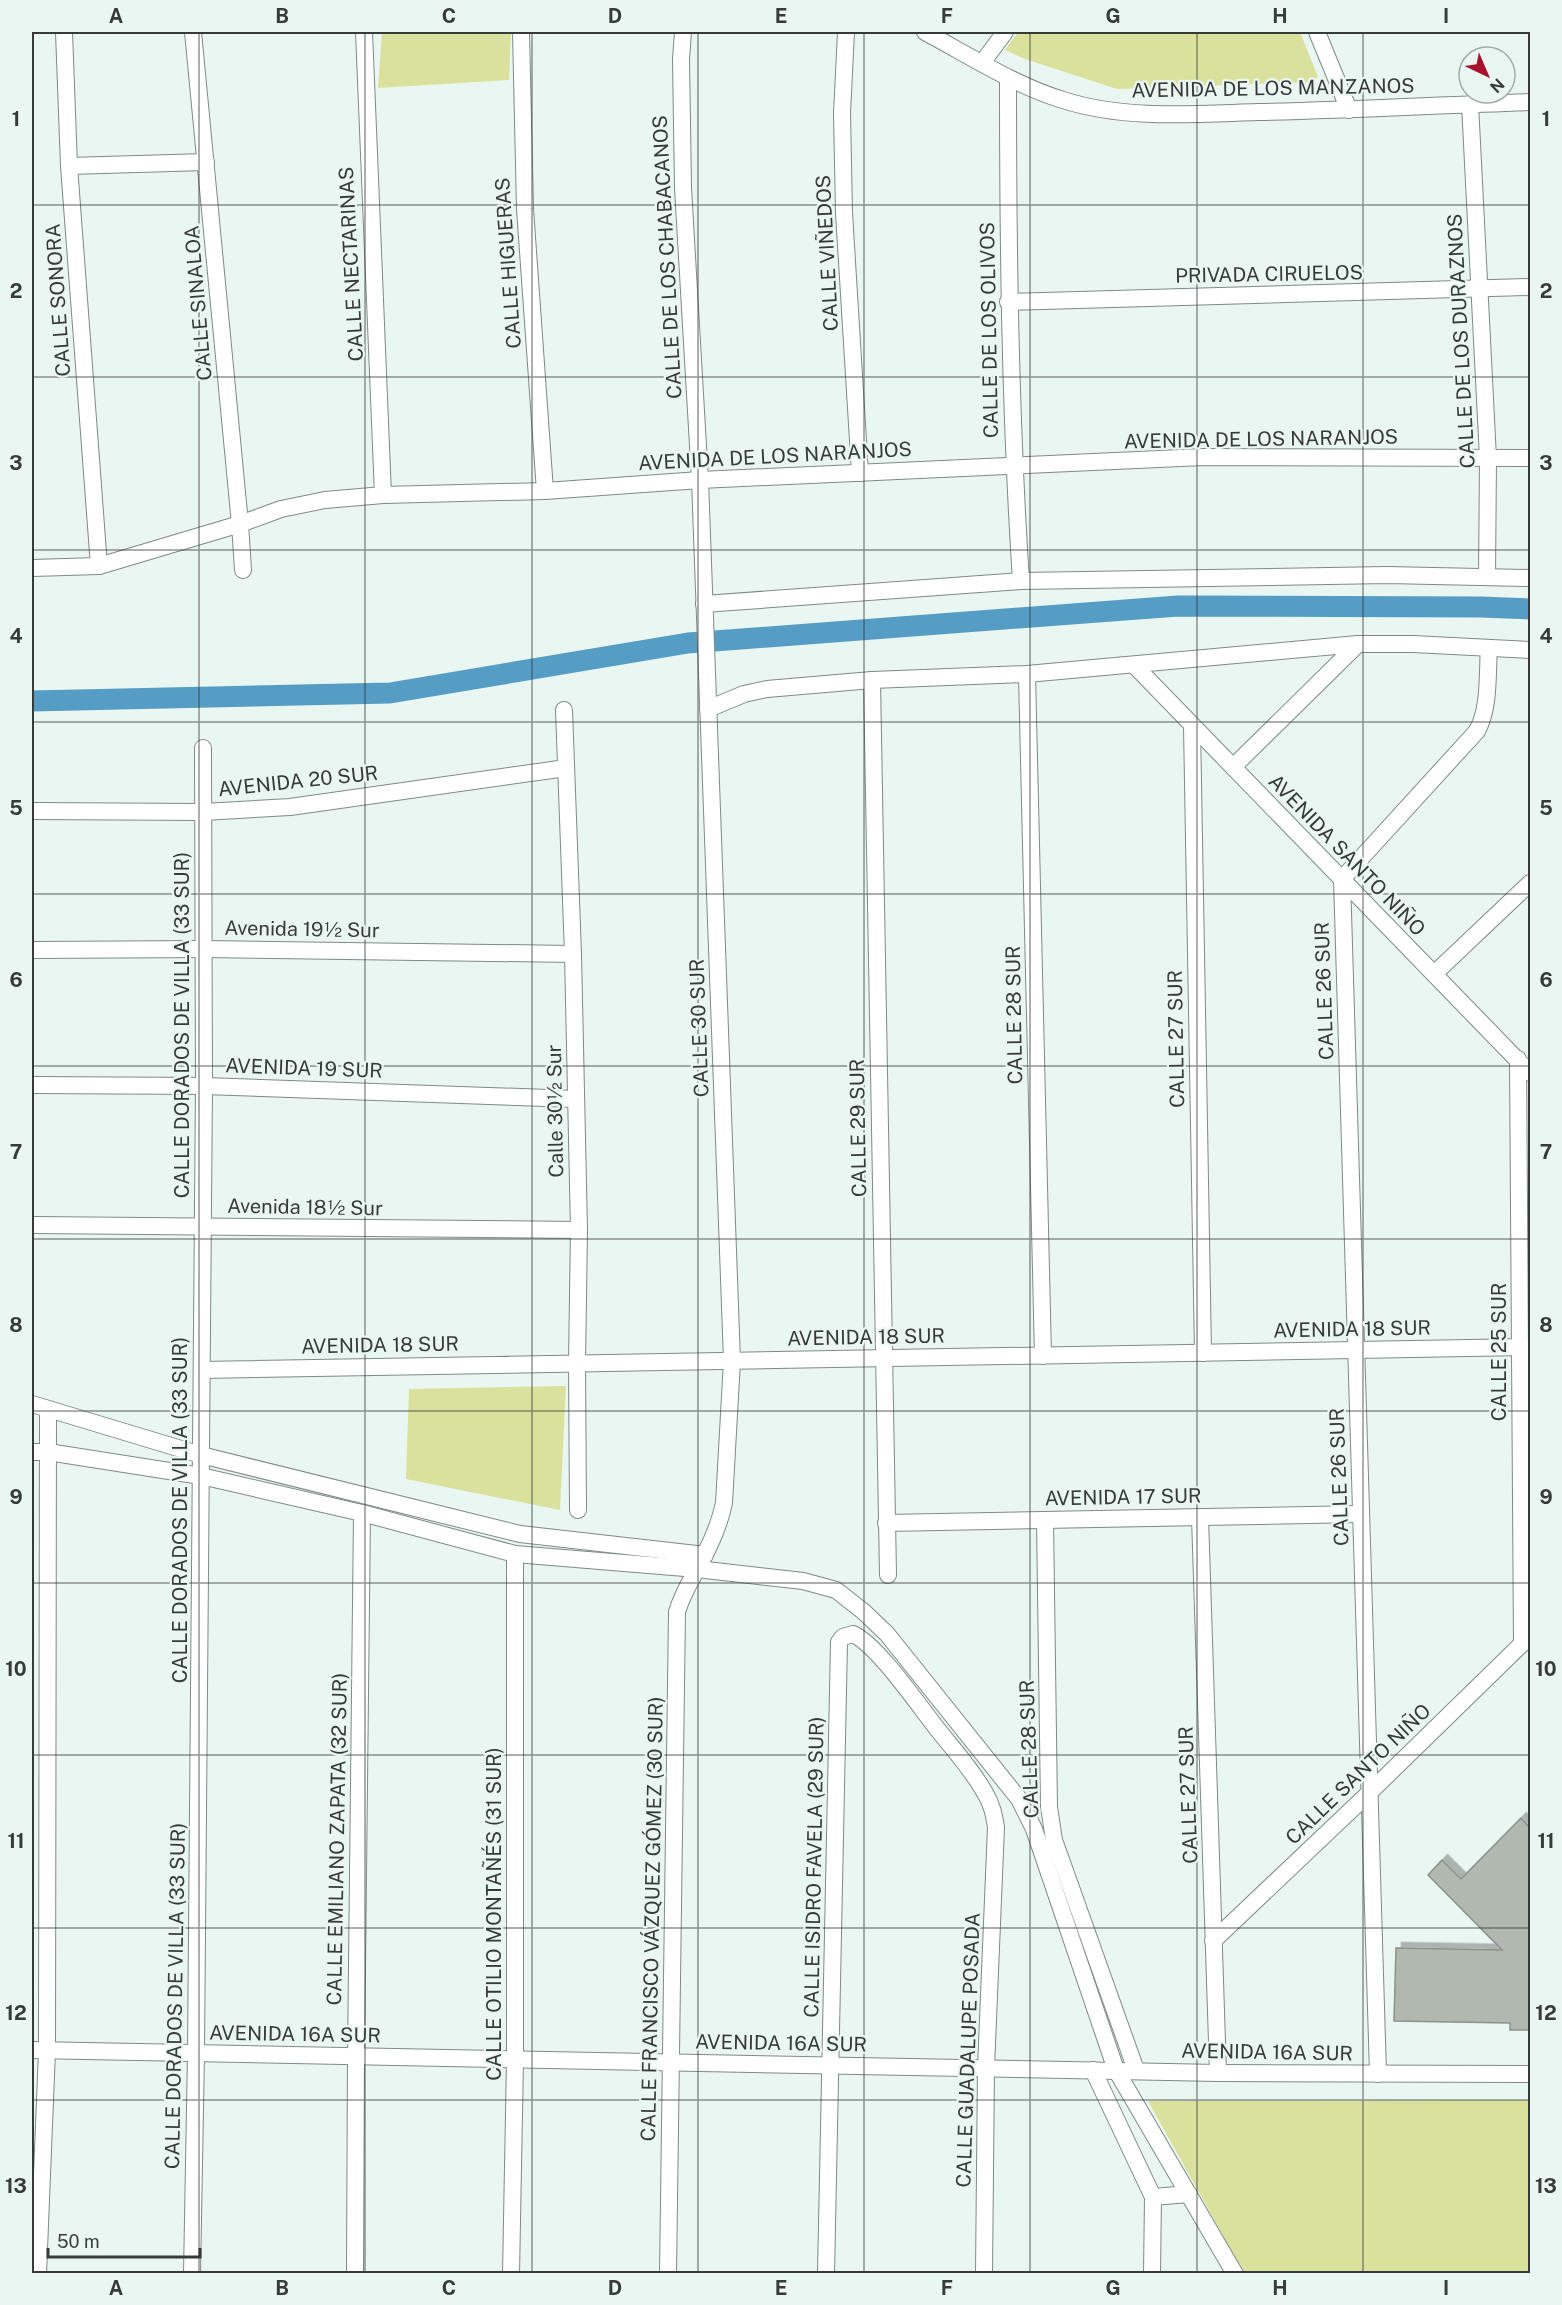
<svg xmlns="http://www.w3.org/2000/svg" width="1562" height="2305" viewBox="0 0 1562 2305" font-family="'Public Sans',sans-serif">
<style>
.park{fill:#dae19c}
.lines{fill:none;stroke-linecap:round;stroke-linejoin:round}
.canal{stroke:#569dc5;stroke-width:21}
.building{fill:#b0b8b0;stroke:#8b928b;stroke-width:1.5;filter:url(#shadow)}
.minor-casing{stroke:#7f8a87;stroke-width:18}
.minor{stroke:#fff;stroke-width:16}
.grid{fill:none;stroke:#363a39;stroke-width:1.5;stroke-opacity:0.55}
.labels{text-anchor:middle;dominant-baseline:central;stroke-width:4.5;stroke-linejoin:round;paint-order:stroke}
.street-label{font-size:20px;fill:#363a39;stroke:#eaf6f2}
.neatline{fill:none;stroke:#363a39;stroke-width:2}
.grid-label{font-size:20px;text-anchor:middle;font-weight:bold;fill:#363a39}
</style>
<defs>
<filter id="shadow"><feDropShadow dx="5.5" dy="-5.5" stdDeviation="0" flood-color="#0004"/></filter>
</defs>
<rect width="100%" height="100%" fill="#eaf6f2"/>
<g class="park">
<path d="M382,32h129l-2,48 -131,8z"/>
<path d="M1018,32h282l18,45 -7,5 -194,7 -92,-30 -20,-9z"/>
<path d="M566,1386l-6,124 -154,-31 3,-90z"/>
<path d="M1530,2100v173h-286l-96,-172z"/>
</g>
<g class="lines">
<path class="canal" d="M32,701l358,-8 298,-50 490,-37 303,1 49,2"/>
</g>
<path class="building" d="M1521,1818l9,10v202h-20v-7l-116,-2 2,-73 106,2 -74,-75 14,-15 19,19z"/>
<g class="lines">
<defs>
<g id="minor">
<path d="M64,32l5,134 30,400"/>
<path d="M193,32l47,492 3,46"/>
<path d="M364,32l19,463"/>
<path d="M521,32l4,177 20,282"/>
<path d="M846,32l-4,81 2,100 16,260"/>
<path d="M925,32c45,24 89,53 138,68 62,20 131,14 195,12 91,-2 182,-7 272,-10"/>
<path d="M1317,32l32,78"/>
<path d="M982,63l23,-31"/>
<path d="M1008,78c0,169 2,335 13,503"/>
<path d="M1470,104l18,354 -1,119"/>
<path d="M69,166l137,-4"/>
<path d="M1008,302l522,-15"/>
<path d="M32,568l67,-2 141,-42 41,-15 44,-9 58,-5 162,-4 155,-11 503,-23 327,1"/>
<path d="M704,604l317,-23 366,-6 143,3"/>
<path d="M1134,665l396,408"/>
<path d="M1027,674l16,682"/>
<path d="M872,680l16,895"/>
<path d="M708,709l36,-15 23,-5 105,-9 155,-6 331,-30h55l117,6"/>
<path d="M564,710l9,244 6,276 -2,133 1,147"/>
<path d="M1192,725l11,628"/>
<path d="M1233,767l125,-123"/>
<path d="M32,811l171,1 87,-5 276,-39"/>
<path d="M32,950l173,-1 368,5"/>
<path d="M1434,974l96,-91"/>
<path d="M1518,1059l4,585"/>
<path d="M32,1085l172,1 372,13"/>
<path d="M32,1225l547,5"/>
<path d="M202,1370l1328,-23"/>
<path d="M32,1404l169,51 319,79 185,21"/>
<path d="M32,1452h16l153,24 161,37 153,41 182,15 106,12 33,9 28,22 23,22 132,165 15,30 82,241 119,204"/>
<path d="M1200,1517l18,556"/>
<path d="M1045,1520l4,287 5,33 82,230"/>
<path d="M886,1523l475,-9"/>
<path d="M1213,1941l156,-148 161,-157"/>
<path d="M32,2050l1186,23 312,1"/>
<path d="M1093,2070l60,127"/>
<path d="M1378,2074l-36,-1195 135,-148c13,-24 10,-56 12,-83"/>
<path d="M38,2274l9,-223 1,-641"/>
<path d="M192,2274l4,-220 8,-968 -1,-338"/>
<path d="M355,2274l1,-218 6,-543"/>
<path d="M511,2274l4,-214v-506"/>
<path d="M668,2274l9,-662c6,-21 17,-36 27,-56 9,-17 16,-34 20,-53l8,-142 -32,-881 -17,-292 -2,-129 2,-27"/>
<path d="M826,2274l13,-632 4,-5 10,-3c24,11 64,69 82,92 17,22 37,43 50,67 7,11 9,22 11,34l-10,241 -2,206"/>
<path d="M1152,2274l1,-77 36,-3"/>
</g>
</defs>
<use href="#minor" class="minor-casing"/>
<use href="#minor" class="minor"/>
</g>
<path class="grid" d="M199,32v2242M365,32v2242M532,32v2242M698,32v2242M864,32v2242M1030,32v2242M1197,32v2242M1363,32v2242M32,205h1498M32,377h1498M32,550h1498M32,722h1498M32,894h1498M32,1066h1498M32,1239h1498M32,1411h1498M32,1583h1498M32,1755h1498M32,1928h1498M32,2100h1498"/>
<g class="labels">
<g class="street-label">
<text transform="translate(1273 88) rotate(-1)">AVENIDA DE LOS MANZANOS</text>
<text transform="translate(827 253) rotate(-93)">CALLE VIÑEDOS</text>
<text transform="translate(667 257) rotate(-93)">CALLE DE LOS CHABACANOS</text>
<text transform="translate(508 263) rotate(-94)">CALLE HIGUERAS</text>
<text transform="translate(351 264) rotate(-93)">CALLE NECTARINAS</text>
<text transform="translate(1269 274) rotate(-1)">PRIVADA CIRUELOS</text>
<text transform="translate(58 300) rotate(-94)">CALLE SONORA</text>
<text transform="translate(198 303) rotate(-95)">CALLE SINALOA</text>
<text transform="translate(989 330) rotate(-91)">CALLE DE LOS OLIVOS</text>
<text transform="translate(1461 341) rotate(-93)">CALLE DE LOS DURAZNOS</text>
<text transform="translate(1261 439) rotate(-1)">AVENIDA DE LOS NARANJOS</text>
<text transform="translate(775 456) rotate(-3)">AVENIDA DE LOS NARANJOS</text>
<text transform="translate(298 781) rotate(-6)">AVENIDA 20 SUR</text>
<text transform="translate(1347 855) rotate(46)">AVENIDA SANTO NIÑO</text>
<text transform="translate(302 929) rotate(1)">Avenida 19½ Sur</text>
<text transform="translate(1324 991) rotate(-92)">CALLE 26 SUR</text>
<text transform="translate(1014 1015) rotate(-91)">CALLE 28 SUR</text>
<text transform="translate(182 1025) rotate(-90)">CALLE DORADOS DE VILLA (33 SUR)</text>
<text transform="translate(699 1028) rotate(-92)">CALLE 30 SUR</text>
<text transform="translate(1176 1039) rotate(-91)">CALLE 27 SUR</text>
<text transform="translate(304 1068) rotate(2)">AVENIDA 19 SUR</text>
<text transform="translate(555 1111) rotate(-91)">Calle 30½ Sur</text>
<text transform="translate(858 1128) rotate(-91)">CALLE 29 SUR</text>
<text transform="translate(305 1207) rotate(1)">Avenida 18½ Sur</text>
<text transform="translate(1352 1329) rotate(-1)">AVENIDA 18 SUR</text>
<text transform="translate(866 1337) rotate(-1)">AVENIDA 18 SUR</text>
<text transform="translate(380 1345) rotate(-1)">AVENIDA 18 SUR</text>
<text transform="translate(1499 1352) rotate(-90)">CALLE 25 SUR</text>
<text transform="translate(1339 1477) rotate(-92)">CALLE 26 SUR</text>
<text transform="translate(1123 1497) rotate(-1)">AVENIDA 17 SUR</text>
<text transform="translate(180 1510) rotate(-90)">CALLE DORADOS DE VILLA (33 SUR)</text>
<text transform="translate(1029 1749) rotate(-92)">CALLE 28 SUR</text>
<text transform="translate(1358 1774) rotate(-44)">CALLE SANTO NIÑO</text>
<text transform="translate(1188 1795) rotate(-92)">CALLE 27 SUR</text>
<text transform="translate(337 1839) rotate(-89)">CALLE EMILIANO ZAPATA (32 SUR)</text>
<text transform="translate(814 1867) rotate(-89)">CALLE ISIDRO FAVELA (29 SUR)</text>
<text transform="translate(494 1914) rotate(-90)">CALLE OTILIO MONTAÑÉS (31 SUR)</text>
<text transform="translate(652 1919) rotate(-89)">CALLE FRANCISCO VÁZQUEZ GÓMEZ (30 SUR)</text>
<text transform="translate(175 1996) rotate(-89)">CALLE DORADOS DE VILLA (33 SUR)</text>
<text transform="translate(295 2034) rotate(1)">AVENIDA 16A SUR</text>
<text transform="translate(781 2043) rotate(1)">AVENIDA 16A SUR</text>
<text transform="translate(968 2050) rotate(-88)">CALLE GUADALUPE POSADA</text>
<text transform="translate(1267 2052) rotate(1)">AVENIDA 16A SUR</text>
</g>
</g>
<rect width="1562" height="2305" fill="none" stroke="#eaf6f2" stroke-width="66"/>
<g transform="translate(1487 75) rotate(136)"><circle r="28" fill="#eaf6f2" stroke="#a2aba8" stroke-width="1.5"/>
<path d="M0-4.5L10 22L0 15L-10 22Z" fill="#a9122a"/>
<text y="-9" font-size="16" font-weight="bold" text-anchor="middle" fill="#363a39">N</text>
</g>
<path d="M48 2248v9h152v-9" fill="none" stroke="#363a39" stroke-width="3"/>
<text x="57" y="2248" font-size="18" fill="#363a39" stroke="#eaf6f2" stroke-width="4.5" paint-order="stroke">50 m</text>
<rect x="33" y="33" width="1496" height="2239" class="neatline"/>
<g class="grid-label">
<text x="116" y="23">A</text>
<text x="282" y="23">B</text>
<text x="449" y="23">C</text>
<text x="615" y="23">D</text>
<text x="781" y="23">E</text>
<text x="947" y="23">F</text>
<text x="1113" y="23">G</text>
<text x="1280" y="23">H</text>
<text x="1446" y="23">I</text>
<text x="16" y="126">1</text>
<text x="1546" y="126">1</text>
<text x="16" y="298">2</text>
<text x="1546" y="298">2</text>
<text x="16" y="470">3</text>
<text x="1546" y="470">3</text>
<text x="16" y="643">4</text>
<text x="1546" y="643">4</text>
<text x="16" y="815">5</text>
<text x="1546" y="815">5</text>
<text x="16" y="987">6</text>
<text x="1546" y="987">6</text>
<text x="16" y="1159">7</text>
<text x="1546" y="1159">7</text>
<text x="16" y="1332">8</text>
<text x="1546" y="1332">8</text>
<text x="16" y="1504">9</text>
<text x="1546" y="1504">9</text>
<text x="16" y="1676">10</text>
<text x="1546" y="1676">10</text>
<text x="16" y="1848">11</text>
<text x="1546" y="1848">11</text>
<text x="16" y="2020">12</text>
<text x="1546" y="2020">12</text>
<text x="16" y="2193">13</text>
<text x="1546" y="2193">13</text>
<text x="116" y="2295">A</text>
<text x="282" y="2295">B</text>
<text x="449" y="2295">C</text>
<text x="615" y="2295">D</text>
<text x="781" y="2295">E</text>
<text x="947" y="2295">F</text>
<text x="1113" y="2295">G</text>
<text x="1280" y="2295">H</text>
<text x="1446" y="2295">I</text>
</g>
</svg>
